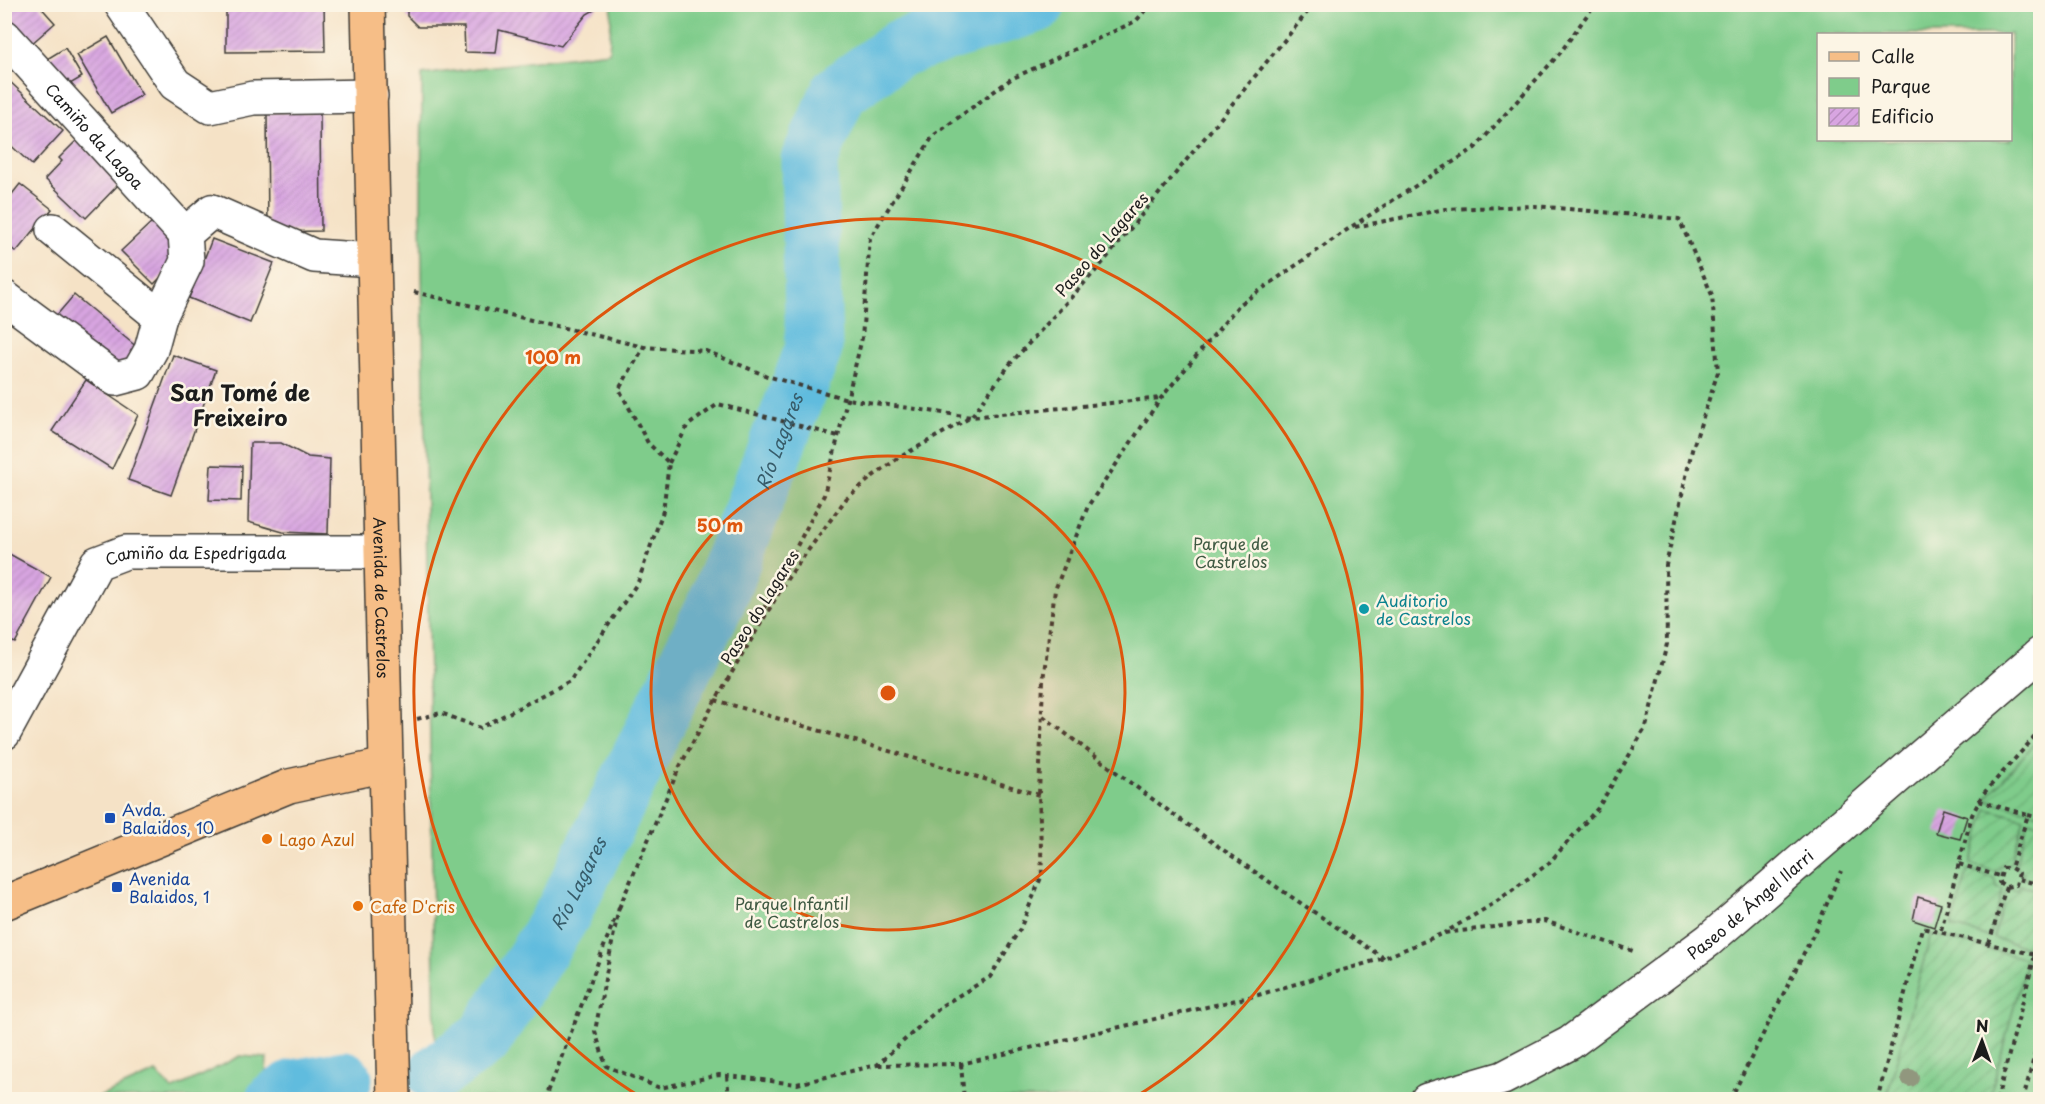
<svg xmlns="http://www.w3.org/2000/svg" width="2045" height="1104" viewBox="0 0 2045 1104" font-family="'Playpen Sans',sans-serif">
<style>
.green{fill:#7fcc8b;stroke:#4e7454;stroke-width:1.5;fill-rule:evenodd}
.garden{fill:url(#garden-furrows);stroke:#4e7454;stroke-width:1.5}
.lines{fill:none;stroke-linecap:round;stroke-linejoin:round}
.river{stroke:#60bcde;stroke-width:57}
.building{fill:url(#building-hatch)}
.minor-casing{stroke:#3d3a36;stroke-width:36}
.major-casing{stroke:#3d3a36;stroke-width:36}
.path{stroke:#3d3a36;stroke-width:4;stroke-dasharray:4.5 4.5;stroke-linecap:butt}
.minor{stroke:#fff;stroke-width:33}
.major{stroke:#f6be87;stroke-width:33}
.tree{fill:#91977e}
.ring{fill:none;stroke:#de560d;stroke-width:3}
.culture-dot{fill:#0f9aa8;stroke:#fcf5e5;stroke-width:2}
.transit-dot{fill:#1a4fb4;stroke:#fcf5e5;stroke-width:2}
.food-dot{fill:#e8710a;stroke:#fcf5e5;stroke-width:2}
.labels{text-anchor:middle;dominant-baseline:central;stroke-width:5;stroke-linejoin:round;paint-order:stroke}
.street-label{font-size:16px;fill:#1c1c1c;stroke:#fcf5e5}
.park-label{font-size:16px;fill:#3f5a43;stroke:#fcf5e5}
.culture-label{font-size:16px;fill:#0d838f;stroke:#fcf5e5;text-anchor:start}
.transit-label{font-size:16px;fill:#164399;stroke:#fcf5e5;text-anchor:start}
.food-label{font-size:16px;fill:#c56008;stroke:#fcf5e5;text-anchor:start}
.water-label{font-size:18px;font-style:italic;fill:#375c6a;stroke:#fcf5e5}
.district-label{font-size:22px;font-weight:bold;fill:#1c1c1c;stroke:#fcf5e5}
.centre{fill:#de560d;stroke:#fcf5e5;stroke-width:3}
.ring-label{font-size:18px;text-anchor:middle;font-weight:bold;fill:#de560d;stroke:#fcf5e5;stroke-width:5;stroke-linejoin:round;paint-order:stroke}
</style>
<defs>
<pattern id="garden-furrows" width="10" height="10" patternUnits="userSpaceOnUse" patternTransform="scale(1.5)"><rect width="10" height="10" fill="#7fcc8b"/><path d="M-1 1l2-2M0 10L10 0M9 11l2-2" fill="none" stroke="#6daf77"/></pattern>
<pattern id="building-hatch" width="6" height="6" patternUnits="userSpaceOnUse" patternTransform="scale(1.5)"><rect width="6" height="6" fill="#d8a5e1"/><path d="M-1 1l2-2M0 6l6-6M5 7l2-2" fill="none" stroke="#b98dc0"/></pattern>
</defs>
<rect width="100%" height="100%" fill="#fcf5e5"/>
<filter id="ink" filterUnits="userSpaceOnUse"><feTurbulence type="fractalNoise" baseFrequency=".0167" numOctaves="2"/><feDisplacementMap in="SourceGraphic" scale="12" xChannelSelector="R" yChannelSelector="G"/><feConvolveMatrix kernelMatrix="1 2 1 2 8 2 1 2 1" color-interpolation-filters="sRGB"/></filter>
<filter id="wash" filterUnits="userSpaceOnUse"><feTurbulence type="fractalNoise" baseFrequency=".008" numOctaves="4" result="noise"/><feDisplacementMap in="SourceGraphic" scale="24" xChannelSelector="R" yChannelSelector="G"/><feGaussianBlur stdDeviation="1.35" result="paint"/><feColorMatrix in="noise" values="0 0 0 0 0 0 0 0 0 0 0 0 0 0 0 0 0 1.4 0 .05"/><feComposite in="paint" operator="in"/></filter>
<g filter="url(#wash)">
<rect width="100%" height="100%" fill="#f5e2c6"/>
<g class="green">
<path d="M612,4l1428,1v1094h-1604l-15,-885 1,-139 187,-23zM1818,34h192v106h-192z"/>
<path d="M240,1056l27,2 -2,28 75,-3v16l-243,-1 59,-26 16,18z"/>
</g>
<g class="garden">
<path d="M2040,737v77l-55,-14z"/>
<path d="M1987,809l37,10 -14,46h-7l-7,7 -26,-8z"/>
<path d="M2028,821l12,3v59l-17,-5v-6l-8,-6z"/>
<path d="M1968,870l26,8 3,9 6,2 -14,48 -37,-11z"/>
<path d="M2020,885l20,6v22l-10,35 -37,-10 14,-49 11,1z"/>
<path d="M1931,934l96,25 -38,140h-103z"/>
</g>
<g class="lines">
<g class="river">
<path id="s1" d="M435,1074l49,-35 79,-126 154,-312 97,-253 -5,-188 30,-68 61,-44 137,-44"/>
<path d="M274,1100l19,-12 51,-9"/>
</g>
</g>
<g id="blocks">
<g class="building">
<path d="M4,4h34l17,19 -33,29 -18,-19z"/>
<path d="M226,4h98l1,47 -99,1z"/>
<path d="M407,4h190l-1,5 -9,5 -26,32 -62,-16 -3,23 -31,-1 -1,-25h-46l-11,-11z"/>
<path d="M108,37l34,58 -31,18 -34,-58z"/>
<path d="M65,48l17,29 -17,10 -18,-28z"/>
<path d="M7,79l56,52 -31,34 -28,-26v-57z"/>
<path d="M320,112l1,119 -53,1 -1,-119z"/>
<path d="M77,140l44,42 -35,36 -41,-39 17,-18 -3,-3z"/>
<path d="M20,184l32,25 -36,43 -11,-9v-40z"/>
<path d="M154,220l32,32 -32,32 -33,-33z"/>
<path d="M212,239l62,24 -24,60 -61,-25z"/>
<path d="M74,295l64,53 -24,28 -64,-53z"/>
<path d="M173,355l43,15 -45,125 -43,-15z"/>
<path d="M86,380l52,35 -26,54 -60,-38z"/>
<path d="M250,443h31l27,14 22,2 -2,75 -45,-2 -35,-10z"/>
<path d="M211,465l31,1 -1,35 -32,-1z"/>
<path d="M4,551l47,26 -36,66 -11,-5z"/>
<path d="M1943,809l24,8 -7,22 -24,-6z"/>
<path d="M1918,897l23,7 -7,23 -21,-7z"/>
</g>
</g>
</g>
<g filter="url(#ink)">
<use href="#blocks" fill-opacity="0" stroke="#3d3a36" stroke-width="1.5"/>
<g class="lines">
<defs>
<g id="minor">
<path d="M121,4l54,80 35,23 43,-9 118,-2"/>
<path id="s2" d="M4,36l181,198"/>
<path d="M53,230l107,87"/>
<path d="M4,297l111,82 23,-6 13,-23 9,-33 27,-56 -2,-27 27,-23 102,45 59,4"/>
<path id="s3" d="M4,733l93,-170 29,-11h254"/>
<path id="s4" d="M1427,1100l76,-22 67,-35 139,-103 331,-286"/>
</g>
<g id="major">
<path id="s5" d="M368,4l26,1096"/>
<path d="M4,903l285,-117 97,-21"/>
</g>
</defs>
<use href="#minor" class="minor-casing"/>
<use href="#major" class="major-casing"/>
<g class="path">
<path d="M1355,227l90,-18 90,-3 144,13 33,76 6,77 -26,78 -26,115 1,79 -21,83 -48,81 -50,56 -55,40 -49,29"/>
<path d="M414,292l230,55"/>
<path d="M669,463l18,-37 31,-22 120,32"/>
<path d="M738,657l86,-162 38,-157 8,-100 63,-102 78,-57 125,-58 15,-17"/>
<path d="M715,700l324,95"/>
<path d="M1043,716c111,87 223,166 341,242"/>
<path d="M417,719l24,-6 39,15 90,-47 68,-99 25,-71 6,-48 -21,-20 -29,-54 25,-42 62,4 61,25 80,23 124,18 190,-19"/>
<path d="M1979,801l49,14 -17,53"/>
<path d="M2028,815l12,3"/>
<path d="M1959,864l40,12"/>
<path d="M2019,879l21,6"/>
<path d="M619,907l-24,124 11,35 54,22 59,-13 78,9 80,-19 66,-60 47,-28 30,-48 22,-54 -3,-80 4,-115 12,-90 33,-84 73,-108 78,-93 112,-78 124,-79 85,-95 35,-49"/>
<path d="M619,908l60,-140 36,-67 72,-122 59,-80 27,-23 27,-19 71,-40 39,-53 89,-97 215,-263"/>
<path d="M1941,930l31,-115 11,-21 57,-63"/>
<path d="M1989,943l17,-56 -7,-5 4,-14h8l8,5 -3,12 -10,2"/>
<path d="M961,1064l3,36"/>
<path d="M878,1065l83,-1 297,-69 126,-37 60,-25 101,-12 88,30"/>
<path d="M727,1076l2,24"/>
<path d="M545,1100l70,-182"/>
<path d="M1730,1100l86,-171 25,-58"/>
<path d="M1877,1100l45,-172 118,28"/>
<path d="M1997,1100l43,-164"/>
<path d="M2023,1100l17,-66"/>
</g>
<use href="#minor" class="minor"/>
<use href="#major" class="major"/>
</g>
<circle class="tree" cx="1910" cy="1078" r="9"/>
</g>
<circle cx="888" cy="693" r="237" fill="#de560d" fill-opacity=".12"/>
<g class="ring">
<circle cx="888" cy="693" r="237"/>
<path d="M644 1099A474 474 0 1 1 1132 1099"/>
</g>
<circle class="culture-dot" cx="1364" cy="609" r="6"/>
<g class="transit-dot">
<rect x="104" y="812" width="12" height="12" rx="3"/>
<rect x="111" y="881" width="12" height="12" rx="3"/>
</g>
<g class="food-dot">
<circle cx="267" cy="839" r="6"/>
<circle cx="358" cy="906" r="6"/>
</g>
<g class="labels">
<g class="street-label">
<text stroke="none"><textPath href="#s2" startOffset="135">Camiño da Lagoa</textPath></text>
<text transform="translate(1101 244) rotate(-49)">Paseo do Lagares</text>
<text stroke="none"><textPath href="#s3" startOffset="294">Camiño da Espedrigada</textPath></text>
<text stroke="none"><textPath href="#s5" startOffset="594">Avenida de Castrelos</textPath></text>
<text transform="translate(759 607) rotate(-58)">Paseo do Lagares</text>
<text stroke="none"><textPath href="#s4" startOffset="382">Paseo de Ángel Ilarri</textPath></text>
</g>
<g class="park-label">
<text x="1231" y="543">Parque de<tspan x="1231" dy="18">Castrelos</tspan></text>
<text x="792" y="903">Parque Infantil<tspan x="792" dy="18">de Castrelos</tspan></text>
</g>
<g class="culture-label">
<text x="1376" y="600">Auditorio<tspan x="1376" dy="18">de Castrelos</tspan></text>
</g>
<g class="transit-label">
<text x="122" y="809">Avda.<tspan x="122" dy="18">Balaidos, 10</tspan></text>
<text x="129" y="878">Avenida<tspan x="129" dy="18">Balaidos, 1</tspan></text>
</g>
<g class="food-label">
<text x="279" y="839">Lago Azul</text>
<text x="370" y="906">Cafe D'cris</text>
</g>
<g class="water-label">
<text stroke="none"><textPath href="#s1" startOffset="728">Río Lagares</textPath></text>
<text stroke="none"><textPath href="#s1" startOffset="242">Río Lagares</textPath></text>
</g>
<g class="district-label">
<text x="240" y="391">San Tomé de<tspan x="240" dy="25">Freixeiro</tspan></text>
</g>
</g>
<circle cx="888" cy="693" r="9" class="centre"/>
<g class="ring-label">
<text x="553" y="364">100 m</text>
<text x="720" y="532">50 m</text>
</g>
<rect width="2045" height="1104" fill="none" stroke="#fcf5e5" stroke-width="24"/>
<rect x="1817" y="33" width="195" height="108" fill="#fcf5e5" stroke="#a29e95" stroke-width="1.5"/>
<rect x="1829" y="52" width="30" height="9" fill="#f6be87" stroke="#a29e95" stroke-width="1.5"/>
<text x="1871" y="63" font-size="18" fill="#1c1c1c">Calle</text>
<rect x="1829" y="78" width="30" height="18" fill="#7fcc8b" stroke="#a29e95" stroke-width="1.5"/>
<text x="1871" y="93" font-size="18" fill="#1c1c1c">Parque</text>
<rect x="1829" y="108" width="30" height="18" fill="url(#building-hatch)" stroke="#a29e95" stroke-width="1.5"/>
<text x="1871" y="123" font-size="18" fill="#1c1c1c">Edificio</text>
<g transform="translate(1982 1041) rotate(1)" stroke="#fcf5e5" stroke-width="4.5" paint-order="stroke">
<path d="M0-4.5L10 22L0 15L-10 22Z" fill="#1c1c1c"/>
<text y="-9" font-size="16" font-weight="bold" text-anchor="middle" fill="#1c1c1c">N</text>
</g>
</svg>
